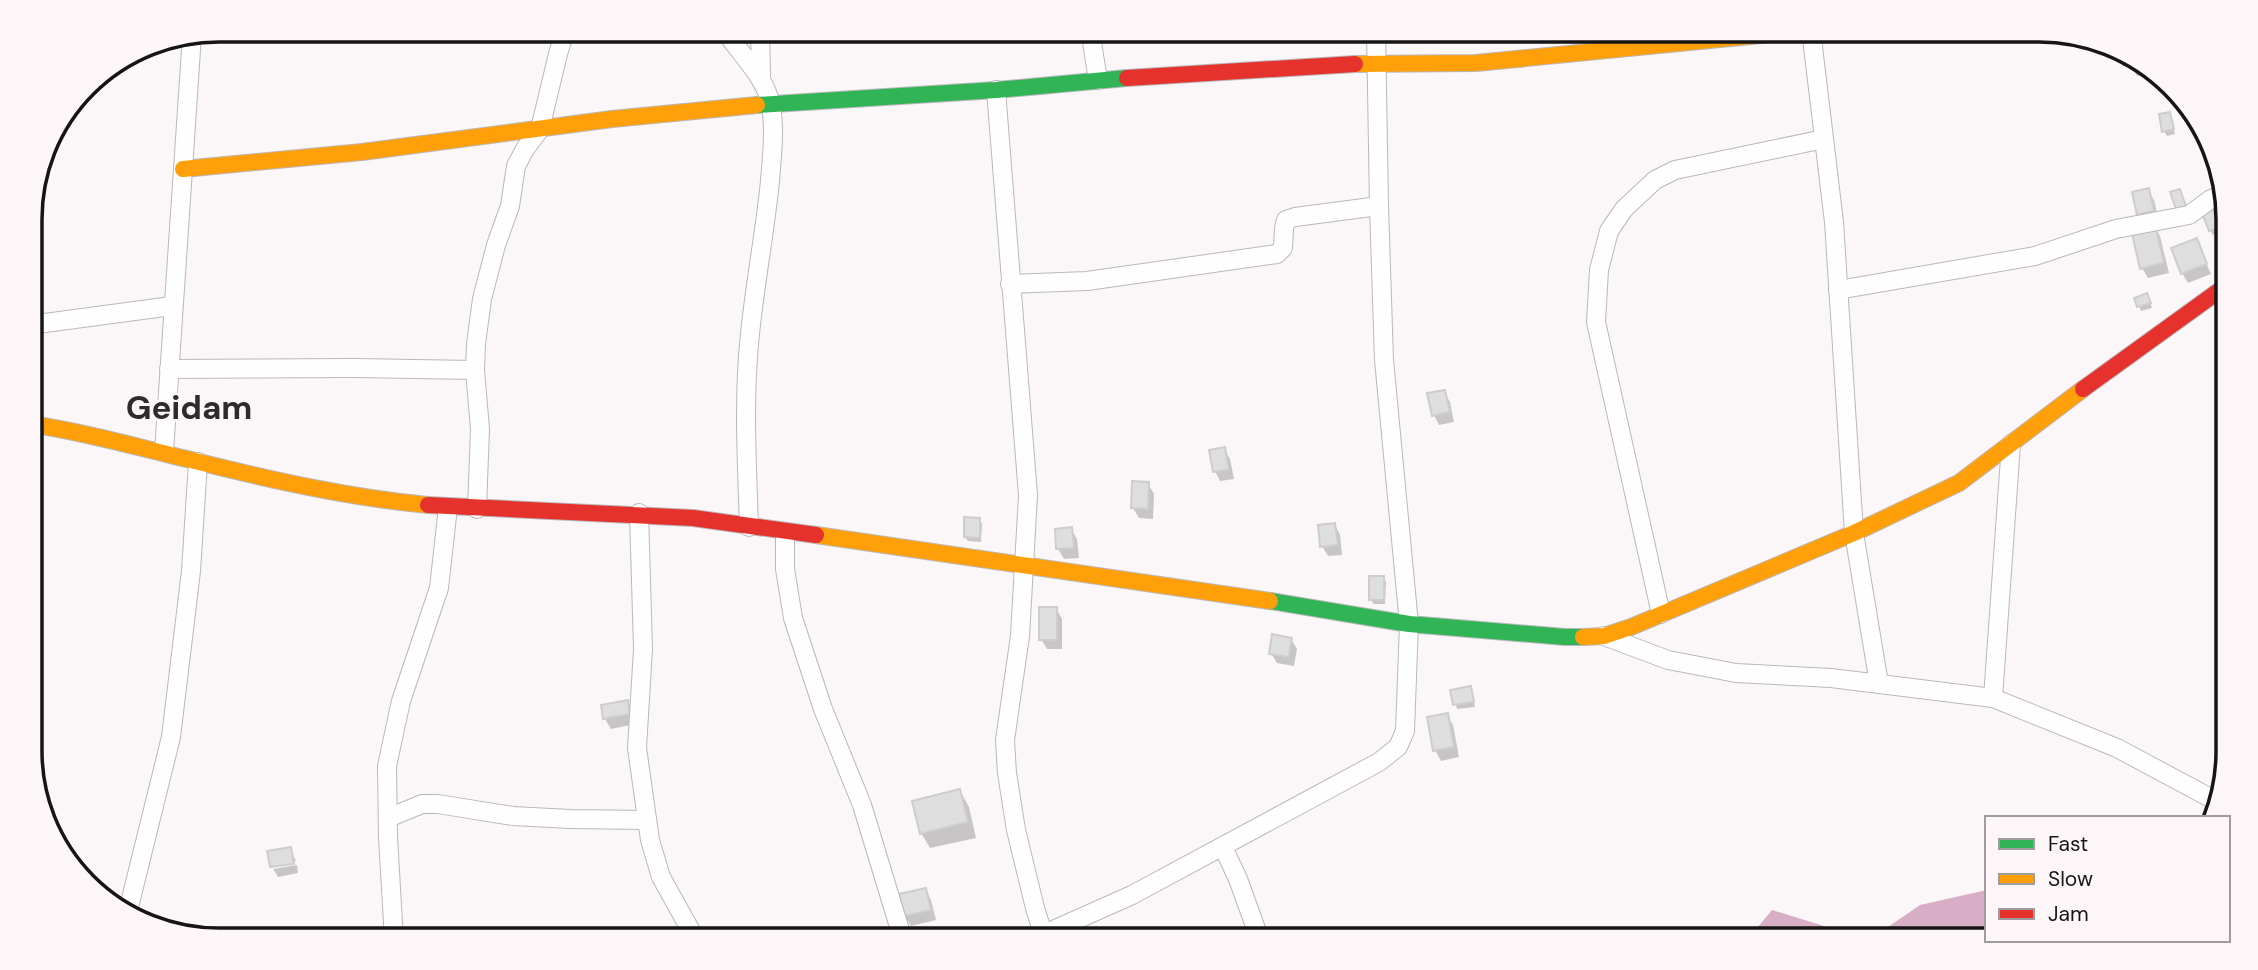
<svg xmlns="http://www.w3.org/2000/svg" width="2258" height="970" viewBox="0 0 2258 970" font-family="'DM Sans',sans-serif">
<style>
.water{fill:#d7aec6}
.shadow{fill:#0003}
.building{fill:#dfdede;stroke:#cecdcd;stroke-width:2}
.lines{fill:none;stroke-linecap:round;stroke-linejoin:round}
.street-casing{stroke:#bab8b9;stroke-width:20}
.fast-casing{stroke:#bab8b9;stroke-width:18}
.slow-casing{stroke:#bab8b9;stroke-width:18}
.jam-casing{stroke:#bab8b9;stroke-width:18}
.street{stroke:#fefefe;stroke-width:18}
.fast{stroke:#30b455;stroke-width:16}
.slow{stroke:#ff9f0a;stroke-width:16}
.jam{stroke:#e5322d;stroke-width:16}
.labels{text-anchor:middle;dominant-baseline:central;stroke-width:5;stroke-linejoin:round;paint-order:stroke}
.town-label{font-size:33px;font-weight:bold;fill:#2f2a2d;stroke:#fcf6f9}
.rim{fill:none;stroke:#161415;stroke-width:3.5}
</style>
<rect width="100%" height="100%" fill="#fbf7f9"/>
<path class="water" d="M1987,890v50h-240l25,-30 97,30 51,-35z"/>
<g class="shadow">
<path d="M2117,49l22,17 1,8 4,-1 -1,-4 3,6 -9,1 -6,-11 -8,1 -5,-10z"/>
<path d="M2169,114l6,20 -8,2 -3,-5z"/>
<path d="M2148,190l6,10 5,21 -7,1 8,14 9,37 -21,5 -6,-10 4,-41 -7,-13z"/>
<path d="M2215,215l6,17 -8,3 -3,-5z"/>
<path d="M2196,240l15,34 -23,9 -6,-10z"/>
<path d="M2149,300l3,8 -11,3 -2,-5z"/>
<path d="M1444,392l6,10 4,20 -15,3 -5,-10z"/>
<path d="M1224,449l6,10 4,20 -14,2 -5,-10z"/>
<path d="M1148,484l6,10 -1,25 -14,-1 -6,-10z"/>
<path d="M979,519l3,5 -1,18 -13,-1 -3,-4z"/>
<path d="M1335,525l5,10 2,20 -14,1 -6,-10z"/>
<path d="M1071,529l6,10 2,19 -15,1 -6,-10z"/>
<path d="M1383,578l3,4 -1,22h-11l-3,-4z"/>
<path d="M1056,608l6,11v30h-15l-6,-10z"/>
<path d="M1291,639l6,10 -3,17 -17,-3 -6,-10z"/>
<path d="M1470,688l5,19 -18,2 -5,-18z"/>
<path d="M627,702l6,10 2,12 -24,5 -6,-10z"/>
<path d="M1447,715l6,10 6,32 -18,4 -6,-11z"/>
<path d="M960,791l9,16 7,31 -46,10 -9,-15z"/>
<path d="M290,849l6,12 -23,4v4l24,-4 1,8 -20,4 -6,-10 -2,-14z"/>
<path d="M926,890l5,10 5,20 -25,6 -6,-10 -4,-20z"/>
</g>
<g class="building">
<path d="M2170,112l4,17 -12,3 -3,-18z"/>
<path d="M2149,188l5,23 -17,4 -5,-23z"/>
<path d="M2180,189l8,23 -10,3 -8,-23z"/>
<path d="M2213,209l7,18 -11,4 -7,-18z"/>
<path d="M2155,224l9,39 -24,6 -9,-40z"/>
<path d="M2197,238l10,26 -26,10 -10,-26z"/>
<path d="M2147,293l4,10 -14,4 -3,-9z"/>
<path d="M1445,390l5,22 -18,4 -5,-23z"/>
<path d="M1225,447l4,23 -16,2 -4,-22z"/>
<path d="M1132,481l17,1 -1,27 -17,-1z"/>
<path d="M964,517l16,1v20l-16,-1z"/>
<path d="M1335,523l3,22 -18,2 -2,-22z"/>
<path d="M1072,527l2,21 -18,1 -1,-20z"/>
<rect x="1369" y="576" width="15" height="24"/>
<rect x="1039" y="607" width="18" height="33"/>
<path d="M1272,634l20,4 -3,19 -20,-3z"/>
<path d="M1471,686l3,16 -21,3 -3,-15z"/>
<path d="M628,700l2,14 -27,5 -2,-14z"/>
<path d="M1448,713l6,34 -21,4 -6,-34z"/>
<path d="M960,789l8,33 -48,12 -8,-33z"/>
<path d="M291,847l3,17 -24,3 -3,-16z"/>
<path d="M926,888l5,22 -27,6 -5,-22z"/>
<path d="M353,928l1,12h-18l-1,-11z"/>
</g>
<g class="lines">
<defs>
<g id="street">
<path d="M724,30c15,22 43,49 47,76 4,24 1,50 -1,75 -5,51 -15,102 -20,153 -7,64 -3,129 -1,193"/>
<path d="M760,30l1,47"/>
<path d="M1090,30l8,50"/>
<path d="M1811,30l23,192 20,311 25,151"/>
<path d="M996,90l32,405 -8,141 -15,104 2,33 9,57 19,78 10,32"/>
<path d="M1010,284l77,-3 190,-27 6,-6 1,-19 2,-9 9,-3 84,-11"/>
<path d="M1838,290l197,-34 81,-27 73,-14 22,-16 15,-6"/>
<path d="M30,325l142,-19"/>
<path d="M169,369l186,-1 120,2"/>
<path d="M164,452l28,-417"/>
<path d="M477,509l3,-80 -5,-59 1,-26 6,-45 14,-54 14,-39 6,-40 9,-17 15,-20 18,-75 7,-24"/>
<path d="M639,513l4,136 -6,99 13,92 11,37 35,63"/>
<path d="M785,532v37l8,49 30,91 39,96 41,135"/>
<path d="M1661,614l-65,-292 3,-52 10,-39 15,-22 31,-29 20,-10 149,-31"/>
<path d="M1604,636l64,24 68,13 95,5 162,20 124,50 101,54"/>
<path d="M1993,698l18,-254"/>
<path d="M388,818l34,-14h16l75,12 57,3 77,1"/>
<path d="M1223,847l15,32 22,61"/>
<path d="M128,911l43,-174 20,-166 7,-109"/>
<path d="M394,940l-6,-103 -1,-71 14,-65 38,-113 9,-81"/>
<path d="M1031,940l101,-45 247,-133 19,-15 7,-16 4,-107 -25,-264 -5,-154 -3,-176"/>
</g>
<g id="fast">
<path d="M757,105l239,-15 131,-12"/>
<path d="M1270,601l139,23 156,13h18"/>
</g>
<g id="slow">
<path d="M1355,64l121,-1 336,-33"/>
<path d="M183,169l179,-17 250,-33 145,-14"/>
<path d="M31,424c58,9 114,25 172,39 73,18 149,35 225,42"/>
<path d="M816,535l454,66"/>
<path d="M1583,637l21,-1 27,-9 223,-94 105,-50 124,-94"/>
</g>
<g id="jam">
<path d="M1127,78l228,-14"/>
<path d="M2083,389l144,-104"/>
<path d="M428,505l265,13 123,17"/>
</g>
</defs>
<use href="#street" class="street-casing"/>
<use href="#fast" class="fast-casing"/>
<use href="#slow" class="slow-casing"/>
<use href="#jam" class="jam-casing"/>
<use href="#street" class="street"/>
<use href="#fast" class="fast"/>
<use href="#slow" class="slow"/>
<use href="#jam" class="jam"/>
</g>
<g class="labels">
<g class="town-label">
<text x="189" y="407">Geidam</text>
</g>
</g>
<path d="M0 0H2258V970H0ZM219 42H2039A177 177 0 0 1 2216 219V751A177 177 0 0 1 2039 928H219A177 177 0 0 1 42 751V219A177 177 0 0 1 219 42Z" fill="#fcf6f9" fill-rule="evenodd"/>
<path class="rim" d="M219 42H2039A177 177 0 0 1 2216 219V751A177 177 0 0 1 2039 928H219A177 177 0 0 1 42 751V219A177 177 0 0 1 219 42Z"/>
<rect x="1985" y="816" width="245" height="126" fill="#fcf6f9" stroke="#a09c9e" stroke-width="2"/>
<rect x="1999" y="839" width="35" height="10" fill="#30b455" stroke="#a09c9e" stroke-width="2"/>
<text x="2048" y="851" font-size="21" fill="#161415">Fast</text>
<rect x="1999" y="874" width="35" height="10" fill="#ff9f0a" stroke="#a09c9e" stroke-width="2"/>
<text x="2048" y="886" font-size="21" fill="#161415">Slow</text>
<rect x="1999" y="909" width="35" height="10" fill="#e5322d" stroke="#a09c9e" stroke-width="2"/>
<text x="2048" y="921" font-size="21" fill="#161415">Jam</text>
</svg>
